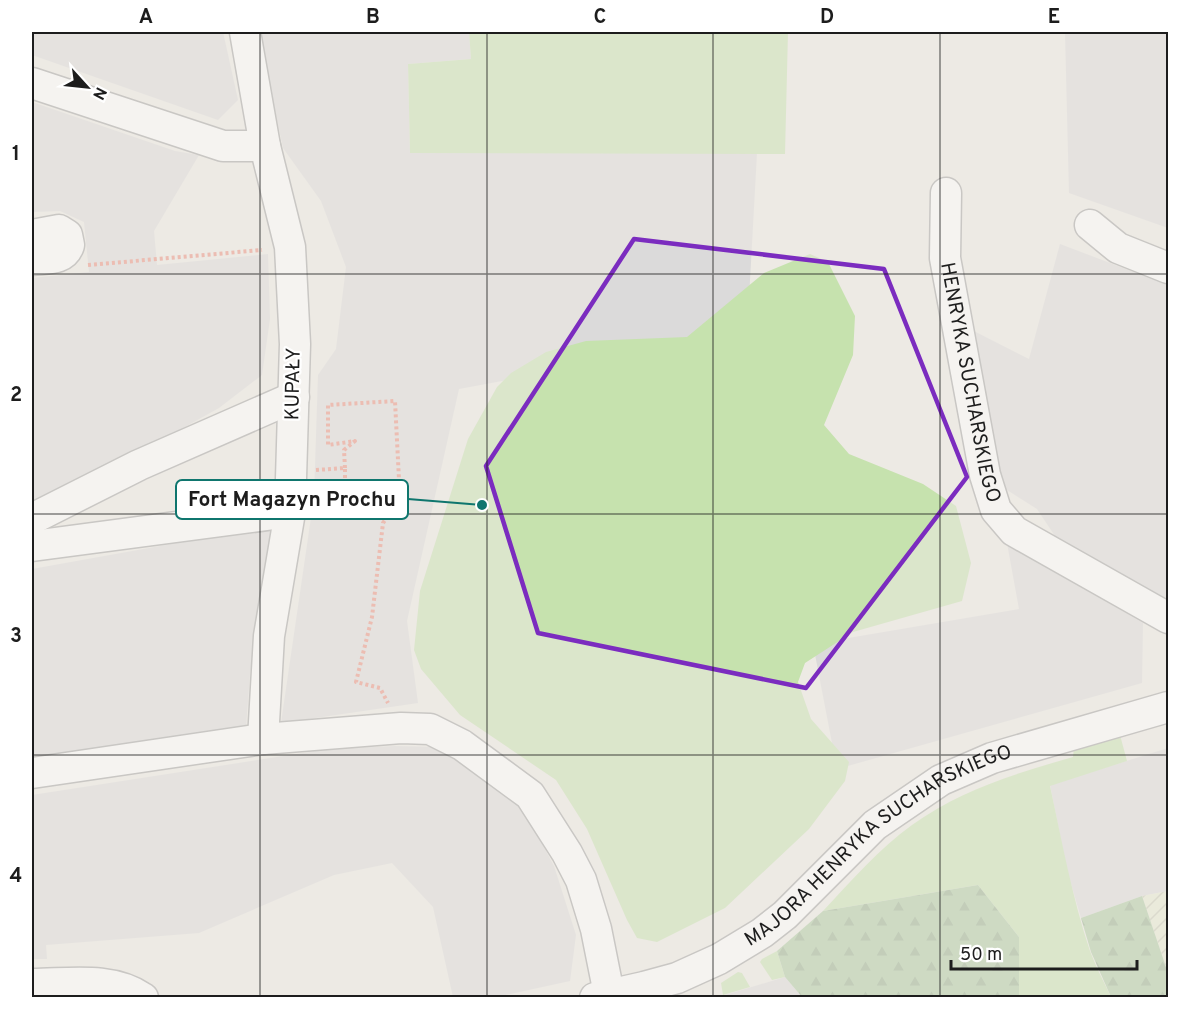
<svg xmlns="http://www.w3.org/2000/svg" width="1200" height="1029" viewBox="0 0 1200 1029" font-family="Overpass,sans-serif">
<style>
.residential{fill:#dbdada}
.farmland{fill:url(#farmland-furrows)}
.grass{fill:#c6e2ae}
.forest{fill:url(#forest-firs)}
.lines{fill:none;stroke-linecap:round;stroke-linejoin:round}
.street-casing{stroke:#9e9e9e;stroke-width:33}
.path{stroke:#eb8777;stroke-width:4;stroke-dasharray:3 3;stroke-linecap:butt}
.street{stroke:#fff;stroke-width:30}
.marked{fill:none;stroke:#7b2cbf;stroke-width:4.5;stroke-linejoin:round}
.grid{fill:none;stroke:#1d1d1d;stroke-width:1.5;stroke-opacity:0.55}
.labels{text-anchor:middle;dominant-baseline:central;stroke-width:4.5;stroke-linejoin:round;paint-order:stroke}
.street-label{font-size:20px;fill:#1d1d1d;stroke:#fff}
.leader{fill:none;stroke:#0f766e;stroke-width:2}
.callout-dot{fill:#0f766e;stroke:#fff;stroke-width:2}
.callout{fill:#fff;stroke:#0f766e;stroke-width:2}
.callout-label{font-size:21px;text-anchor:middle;font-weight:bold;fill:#1d1d1d}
.neatline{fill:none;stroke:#1d1d1d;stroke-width:2}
.grid-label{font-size:20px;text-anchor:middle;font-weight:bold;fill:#1d1d1d}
</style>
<defs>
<pattern id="farmland-furrows" width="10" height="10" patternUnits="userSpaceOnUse" patternTransform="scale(1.5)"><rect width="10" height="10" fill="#e7ead0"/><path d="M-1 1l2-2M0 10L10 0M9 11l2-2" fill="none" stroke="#c6c8b2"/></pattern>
<pattern id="forest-firs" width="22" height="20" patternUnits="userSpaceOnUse" patternTransform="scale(1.5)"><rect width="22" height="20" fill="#a8c89c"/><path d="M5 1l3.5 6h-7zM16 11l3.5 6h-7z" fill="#90ab86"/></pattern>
</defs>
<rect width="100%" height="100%" fill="#edeae4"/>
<g class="residential">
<path d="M32,32h191l15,68 -20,20 -186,-65z"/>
<path d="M258,32h211l2,27 -63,5 2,89h347l-10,182 -288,54 -52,232 11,82 -137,20 33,-226 4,-122 18,-26 10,-82 -25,-66 -38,-53z"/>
<path d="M1065,32h103v196l-99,-35z"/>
<path d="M32,102l143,49 24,4 -45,76 3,34 111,-11 2,65 -8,56 -43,33 -130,72 -57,28v-230l57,-6 -5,-50 -24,-11 -28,1z"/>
<path d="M1060,244l108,41v317l-92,-51 -21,-15 -18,-27 -44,-28 -37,-159 73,37z"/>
<path d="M272,526l-22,148 -4,54 -214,35v-194z"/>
<path d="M1007,543l136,80 -1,60 -305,86 -24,-125 206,-35z"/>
<path d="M395,746l44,1 40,21 46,44 29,54 22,69 -6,46 -74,16h-43l-20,-90 -41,-44 -58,12 -135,58 -153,12 1,14h-15v-164l297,-46z"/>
<path d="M1168,748v143l-26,5 -61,22 -14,-48 -17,-85z"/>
<path d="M785,977l17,20 -87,1z"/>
</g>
<path class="farmland" d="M1168,891v82l-26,-77z"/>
<g class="grass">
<path d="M469,32h319l-3,122 -375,-1 -2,-89 63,-5z"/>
<path d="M810,254l18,8 27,54 -2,39 -29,70 25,29 74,30 33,22 15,57 -9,38 -109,31 -48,31 -7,19 13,37 38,43 -4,19 -36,48 -84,79 -68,34 -20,-4 -10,-18 -40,-91 -31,-49 -96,-65 -39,-46 -7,-19 6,-59 48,-152 29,-52 14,-14 35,-21 40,-11 101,-4 77,-64z"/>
<path d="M1120,735l7,26 -77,25c12,55 22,111 40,165 6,16 14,31 21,46h-92v-60l-41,-52 -155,26c28,-30 56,-62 89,-86 48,-35 105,-52 161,-68l1,-10z"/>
<path d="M777,951l8,26 -13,3 -12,-18 2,-3z"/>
<path d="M738,972l4,1 8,14 -27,8 -2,-12z"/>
</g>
<g class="forest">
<path d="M978,885l41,52v60h-217l-17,-20 -8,-26 46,-40z"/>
<path d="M1142,896l26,77v24h-57l-20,-45 -10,-34z"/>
</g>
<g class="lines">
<defs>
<g id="street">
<path d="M245,32l20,114 25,101 5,97 -5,168 -21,124 -6,103"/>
<path d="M32,83l191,63h42"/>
<path id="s1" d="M946,193l-1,65 40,217 11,35 18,21 154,87"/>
<path d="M1090,225l28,23 50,20"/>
<path d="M32,235l27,-5 8,5 2,10c-5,16 -23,13 -37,15"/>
<path d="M32,519l107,-54 155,-68"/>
<path d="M32,546l258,-34"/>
<path d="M32,773l231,-34 138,-11 29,1 32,16 68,50 37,58 14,27 15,49 13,65"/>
<path d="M32,984c36,0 79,-8 111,14"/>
<path id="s2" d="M595,998l49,-11 33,-9 42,-19 43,-26 23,-18 90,-90 66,-45 51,-22 176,-51"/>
</g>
</defs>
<use href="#street" class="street-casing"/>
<g class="path">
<path d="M88,265l174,-15"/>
<path d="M345,468l-1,-18 11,-9 -27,4v-40l67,-4 5,98"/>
<path d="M316,470l29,-2v24l18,11 37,-4 -17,24 -11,94 -16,65 24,6 8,15"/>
</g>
<use href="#street" class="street"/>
</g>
<path d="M0 0H1200V1029H0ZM634,239l250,30 83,208 -161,211 -268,-55 -52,-167z" fill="#edeae4" fill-opacity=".55" fill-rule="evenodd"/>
<path class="marked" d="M634,239l250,30 83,208 -161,211 -268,-55 -52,-167z"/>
<path class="grid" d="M260,32v966M487,32v966M713,32v966M940,32v966M32,274h1136M32,514h1136M32,755h1136"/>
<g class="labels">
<g class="street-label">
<text stroke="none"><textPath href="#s1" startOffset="192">HENRYKA SUCHARSKIEGO</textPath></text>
<text transform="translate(294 384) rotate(-89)">KUPAŁY</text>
<text stroke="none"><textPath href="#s2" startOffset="328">MAJORA HENRYKA SUCHARSKIEGO</textPath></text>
</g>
</g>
<path class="leader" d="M482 505L408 499"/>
<circle class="callout-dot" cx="482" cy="505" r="6"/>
<rect class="callout" x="176" y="480" width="232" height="39" rx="6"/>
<g class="callout-label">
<text x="292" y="506">Fort Magazyn Prochu</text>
</g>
<rect width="1200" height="1029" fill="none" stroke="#ffffff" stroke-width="66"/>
<g transform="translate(87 87) rotate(117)" stroke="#ffffff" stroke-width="4.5" paint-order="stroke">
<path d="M0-4.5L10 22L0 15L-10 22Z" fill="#1d1d1d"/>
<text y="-9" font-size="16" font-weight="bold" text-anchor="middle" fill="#1d1d1d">N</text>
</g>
<path d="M951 960v9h186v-9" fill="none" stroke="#1d1d1d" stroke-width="3"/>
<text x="960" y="960" font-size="18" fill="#1d1d1d" stroke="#ffffff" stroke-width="4.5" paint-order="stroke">50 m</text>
<rect x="33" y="33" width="1134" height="963" class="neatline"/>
<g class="grid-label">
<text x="146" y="23">A</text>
<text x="373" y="23">B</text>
<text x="600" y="23">C</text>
<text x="827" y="23">D</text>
<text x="1054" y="23">E</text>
<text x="16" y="160">1</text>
<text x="16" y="401">2</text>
<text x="16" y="642">3</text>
<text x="16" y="882">4</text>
</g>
</svg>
